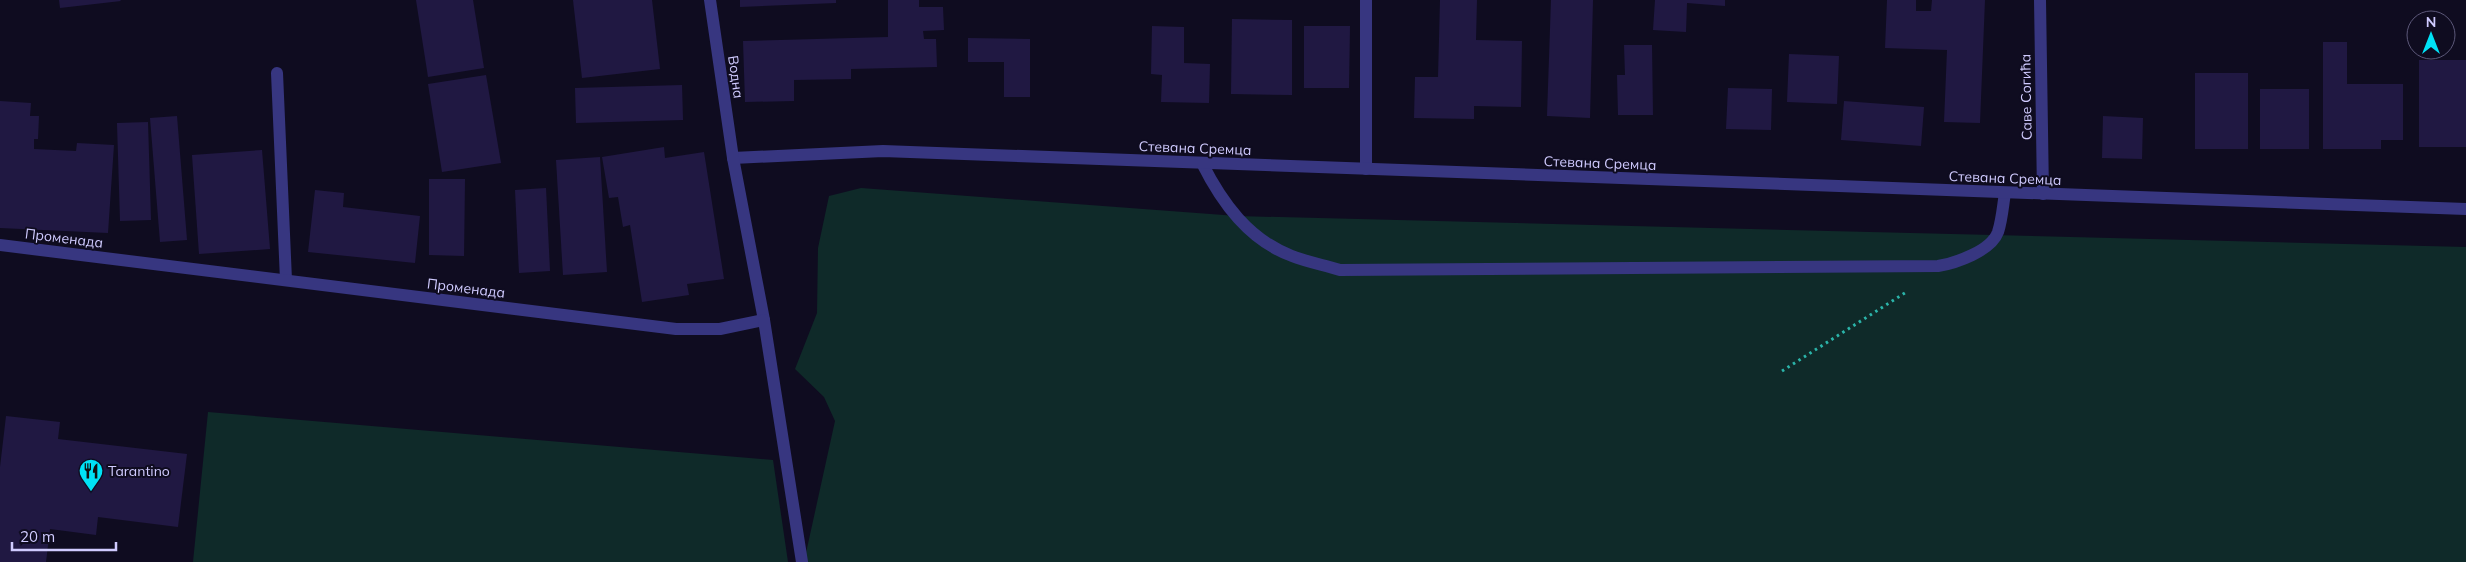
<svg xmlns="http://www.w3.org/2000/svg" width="2466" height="562" viewBox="0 0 2466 562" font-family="Mulish,sans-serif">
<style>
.green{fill:#0f2a29}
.building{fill:#201842}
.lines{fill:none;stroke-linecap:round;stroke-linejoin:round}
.path{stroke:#2bb4a9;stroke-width:3;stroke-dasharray:2.5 4;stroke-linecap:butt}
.lane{stroke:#373680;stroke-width:12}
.street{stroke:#373680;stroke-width:12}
.labels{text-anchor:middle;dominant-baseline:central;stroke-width:4;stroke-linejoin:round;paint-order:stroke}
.street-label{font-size:14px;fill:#d0cbff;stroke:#0f0c20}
.poi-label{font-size:14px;fill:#d0cbff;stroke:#0f0c20;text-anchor:start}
</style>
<rect width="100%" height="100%" fill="#0f0c20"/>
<g class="green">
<path d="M861,188l376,28 1229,31v315h-1662l31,-141 -11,-24 -29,-28 22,-56 1,-65 11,-52z"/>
<path d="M208,412l565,48 15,102h-595z"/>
</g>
<g class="building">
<path d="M59,0h61l1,1 -61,7z"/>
<path d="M416,0h57l11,68 -56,9z"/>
<path d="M573,0h79l8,69 -78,9z"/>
<path d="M740,0h96v3l-96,4z"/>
<path d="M888,0h31v7h24l1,23 -21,1 1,8h12l1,28 -86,2v10l-57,1v21l-49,1 -2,-61 145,-4z"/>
<path d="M1440,0h37l-1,40 46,1 -1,66 -47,-1v13l-60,-1 1,-41h23z"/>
<path d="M1551,0h42l-3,118 -43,-2z"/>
<path d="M1655,0h70v6l-38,-3 -1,29 -33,-2z"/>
<path d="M1887,0h29v11h15l1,-11h53l-5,123 -36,-1 3,-72 -62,-2z"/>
<path d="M1232,19l60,1v75l-61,-1z"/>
<path d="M1152,26l32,1v36l26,1 -1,39 -48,-1 1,-27 -11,-1z"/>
<path d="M1304,26h46l-1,62h-45z"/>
<path d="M968,38l62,1v58h-26v-35h-36z"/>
<path d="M2323,42h24v42h56v56h-22v9h-58z"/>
<path d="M1624,45h28l1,70h-35l-1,-40h8z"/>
<path d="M1789,54l50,2 -2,48 -50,-2z"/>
<rect x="2419" y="60" width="47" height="87"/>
<rect x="2195" y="73" width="53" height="76"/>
<path d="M486,75l15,88 -59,9 -14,-88z"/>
<path d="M682,85l1,35 -107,3 -1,-35z"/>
<path d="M1728,88l44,1 -1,41 -45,-1z"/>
<rect x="2260" y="89" width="49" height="60"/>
<path d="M0,101l31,2 -1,13h9l-1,23h-4v10l42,2 1,-8 37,2 -6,88 -108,-5z"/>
<path d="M1844,101l80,6 -3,39 -80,-6z"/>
<path d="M177,116l10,124 -27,2 -10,-124z"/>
<path d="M2103,116l40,2 -1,41 -40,-1z"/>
<path d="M148,122l3,98 -31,1 -3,-98z"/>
<path d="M664,147l1,11 39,-6 20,127 -37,5 2,11 -47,7 -12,-77 -7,2 -5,-30 -9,1 -7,-41z"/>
<path d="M262,150l8,99 -71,5 -7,-99z"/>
<path d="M600,157l7,115 -44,3 -7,-115z"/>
<path d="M429,179h36l-1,77 -35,-1z"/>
<path d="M546,188l4,83 -31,2 -4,-83z"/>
<path d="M315,190l29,3 -1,14 77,9 -5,47 -107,-11z"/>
<path d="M6,416l54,6 -2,17 129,15 -9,73 -80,-10 -2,18 -46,-6 -4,33h-46v-95z"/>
</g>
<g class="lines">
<path class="path" d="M1782,371l126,-80"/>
<g class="lane">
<path d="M277,73l9,207"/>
<path d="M1202,163c20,40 47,77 90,93 15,6 32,9 48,14l598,-4c18,-3 53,-15 60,-34 4,-12 5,-27 7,-39"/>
<path d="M1366,169v-169"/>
</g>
<g class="street">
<path d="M2040,0l3,194"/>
<path d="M733,158l150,-7 1583,58"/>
<path d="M0,245l676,84h44l44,-9 -31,-162 -23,-158"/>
<path d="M764,320l38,242"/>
</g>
</g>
<defs>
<symbol id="restaurant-pin" viewBox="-11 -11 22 30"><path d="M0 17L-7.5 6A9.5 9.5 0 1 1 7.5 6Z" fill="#00e2f6" stroke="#0f0c20"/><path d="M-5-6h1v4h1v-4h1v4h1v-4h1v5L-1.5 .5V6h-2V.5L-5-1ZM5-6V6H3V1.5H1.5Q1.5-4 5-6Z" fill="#111"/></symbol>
</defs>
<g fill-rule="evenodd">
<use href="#restaurant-pin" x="77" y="457" width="28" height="38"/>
</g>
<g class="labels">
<g class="street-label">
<text transform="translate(736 77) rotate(82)">Водна</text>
<text transform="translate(2026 97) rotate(-91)">Саве Согића</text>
<text transform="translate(1195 148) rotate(2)">Стевана Сремца</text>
<text transform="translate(1600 163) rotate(2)">Стевана Сремца</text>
<text transform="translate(2005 178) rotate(2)">Стевана Сремца</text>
<text transform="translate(64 238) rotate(7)">Променада</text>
<text transform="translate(466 288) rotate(7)">Променада</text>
</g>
<g class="poi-label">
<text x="108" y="471">Tarantino</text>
</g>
</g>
<g transform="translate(2431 35)"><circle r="24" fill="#0f0c20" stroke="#5c5879"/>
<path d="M0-4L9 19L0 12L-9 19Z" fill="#00e2f6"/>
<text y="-8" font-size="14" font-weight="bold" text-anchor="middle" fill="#d0cbff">N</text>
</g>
<path d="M12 542v8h104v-8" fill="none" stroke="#d0cbff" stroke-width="2.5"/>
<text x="20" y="542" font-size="15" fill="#d0cbff" stroke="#0f0c20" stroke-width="4" paint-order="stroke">20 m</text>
</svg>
